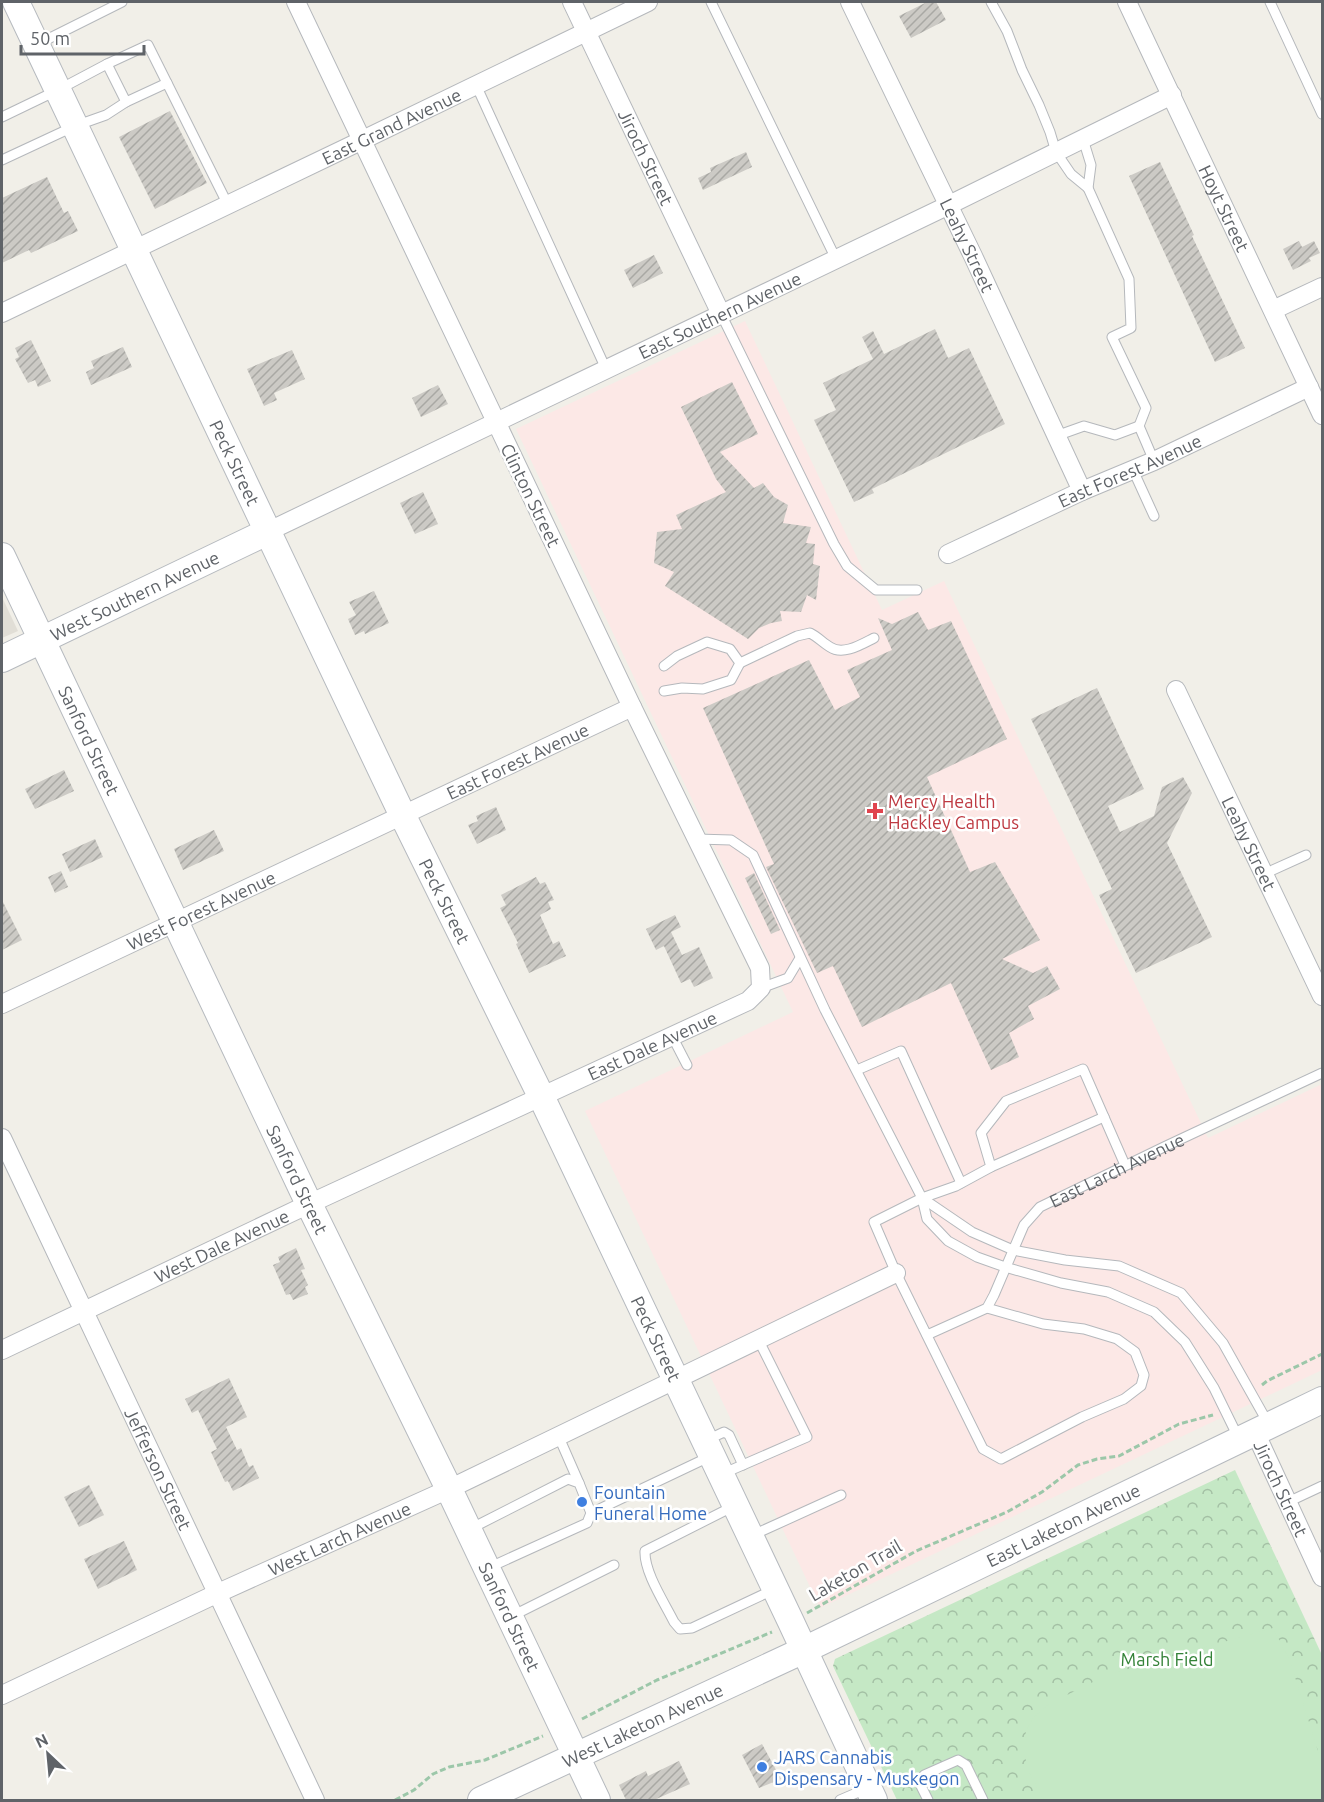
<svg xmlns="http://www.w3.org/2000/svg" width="1324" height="1802" viewBox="0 0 1324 1802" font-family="Ubuntu,sans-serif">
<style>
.education{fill:#e1ded6}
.medical{fill:#fce8e6}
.park{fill:url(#park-crowns)}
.pitch{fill:#c5e8c5}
.building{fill:url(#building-hatch)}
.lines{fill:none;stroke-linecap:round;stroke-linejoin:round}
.lane-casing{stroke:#b5b8bc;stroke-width:11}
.street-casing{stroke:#b5b8bc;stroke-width:20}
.secondary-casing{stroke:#b6babf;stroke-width:28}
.path{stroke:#9cc7a9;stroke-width:3;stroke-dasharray:6 3;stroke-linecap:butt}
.lane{stroke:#fff;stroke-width:9}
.street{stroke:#fff;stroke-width:18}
.secondary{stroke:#fff;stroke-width:26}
.health-dot{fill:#e0444e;stroke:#fff;stroke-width:2}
.shop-dot{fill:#3f7fe0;stroke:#fff;stroke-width:2}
.labels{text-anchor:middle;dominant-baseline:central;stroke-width:5;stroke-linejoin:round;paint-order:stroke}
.street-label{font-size:18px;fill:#5f6368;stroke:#fff}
.health-label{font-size:18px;fill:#be3a42;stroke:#fff;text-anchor:start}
.shop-label{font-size:18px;fill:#366cbe;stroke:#fff;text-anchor:start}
.park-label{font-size:18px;fill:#348238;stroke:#fff}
</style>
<defs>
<pattern id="park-crowns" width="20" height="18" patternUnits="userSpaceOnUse" patternTransform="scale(1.5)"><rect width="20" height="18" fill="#c5e8c5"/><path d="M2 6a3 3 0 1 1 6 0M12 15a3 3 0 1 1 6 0" fill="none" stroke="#a3c0a4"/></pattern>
<pattern id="building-hatch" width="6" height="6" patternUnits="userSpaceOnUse" patternTransform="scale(1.5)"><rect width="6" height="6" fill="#cccac5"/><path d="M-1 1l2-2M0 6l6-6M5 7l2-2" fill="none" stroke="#a9a8a4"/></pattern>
</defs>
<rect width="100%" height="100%" fill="#f1efe8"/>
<path class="education" d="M2,597l16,34 -16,7z"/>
<path class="medical" d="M745,321l137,289 62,-29 264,557 114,-54v286l-502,238 -235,-497 208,-99 -277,-583z"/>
<path class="park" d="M1235,1470l87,185v145h-425l-64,-134 2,-7z"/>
<path class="pitch" d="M1273,1628l17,33 32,103v36h-278l-16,-29 -3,-15v-14l1,-12 8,-13 15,-13 58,-29z"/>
<g class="building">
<path d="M927,2h9l10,18 -35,18 -12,-22z"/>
<path d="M170,111l37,72 -52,26 -36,-72z"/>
<path d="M746,152l6,15 -49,23 -5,-12 13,-6 -1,-4z"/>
<path d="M1160,162l34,73 -2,1 53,112 -30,14 -86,-186z"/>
<path d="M47,177l17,36 4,-2 10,20 -47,22 -2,-3 -27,13v-65z"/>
<path d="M1299,241l3,6 12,-6 6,12 -11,5 2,3 -18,9 -10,-21z"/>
<path d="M654,255l9,18 -30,15 -9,-18z"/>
<path d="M935,329l13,29 21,-10 36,76 -133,65 2,4 -20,9 -40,-82 22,-10 -13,-27 50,-24 -11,-22 11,-6 11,23z"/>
<path d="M31,340l20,41 -13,6 -3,-7 -7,3 -13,-24 4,-2 -4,-9z"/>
<path d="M123,347l9,20 -41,18 -5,-13 8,-4 -3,-7z"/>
<path d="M292,350l13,29 -31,14 3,7 -13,6 -17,-37z"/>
<path d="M732,382l26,52 -38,18 34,36 9,-5 11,14 14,8 -5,18 28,4 -5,16 9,1 -2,20 7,2 -4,34 -9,-5 -6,17 -21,-1 2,10 -11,2 -12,5 -11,11 -83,-53 9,-14 -20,-9 3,-31 25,-3 -6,-14 50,-23 -10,-13 -35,-72z"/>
<path d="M438,385l10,19 -27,13 -9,-19z"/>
<path d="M423,492l15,32 -23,10 -15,-31z"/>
<path d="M374,591l15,32 -24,11 -1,-3 -9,4 -7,-16 8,-4 -7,-13z"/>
<path d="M918,612l10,18 23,-9 56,118 -80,38 43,95 25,-10 45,78 -38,19 31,14 14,-7 13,23 -32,17 6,13 -25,14 10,24 -28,13 -40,-87 -89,44 -29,-61 -16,7 -51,-106 8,-3 -71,-156 106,-48 26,50 25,-13 -13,-27 45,-20 -14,-32 14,6z"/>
<path d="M1097,688l47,101 -36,17 12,26 34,-16 8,-29 21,-10 9,16 -25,50 45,94 -76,36 -37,-78 13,-6 -81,-170z"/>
<path d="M64,770l10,21 -39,18 -10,-20z"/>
<path d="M496,807l10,23 -29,14 -9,-19 10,-4 -2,-5z"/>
<path d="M214,830l10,21 -41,19 -9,-21z"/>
<path d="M95,839l8,18 -33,15 -8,-18z"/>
<path d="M61,871l7,16 -13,6 -7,-16z"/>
<path d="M754,873l26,57 -9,4 -26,-56z"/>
<path d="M536,877l4,7 5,-2 9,18 -6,2 3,7 -11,6 13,29 6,-3 7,15 -37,17 -13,-29 2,-1 -18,-35 6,-3 -5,-10z"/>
<path d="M2,900l20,40 -20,10z"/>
<path d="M675,915l6,12 -10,5 11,23 17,-8 14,31 -19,9 -4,-8 -9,4 -17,-37 -8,4 -10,-21z"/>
<path d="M296,1248l9,21 -4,1 7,15 -3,2 3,7 -15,6 -3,-6 -4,1 -13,-30 7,-3 -2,-5z"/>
<path d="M229,1378l18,39 -21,10 11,23 4,-2 8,19 4,-2 6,13 -26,13 -5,-10 -3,1 -14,-30 6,-3 -19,-39 -6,3 -7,-14z"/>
<path d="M89,1485l15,30 -25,12 -15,-30z"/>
<path d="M124,1541l13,29 -39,19 -14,-30z"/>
<path d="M762,1744l19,35 -22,9 -17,-33z"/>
<path d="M679,1761l11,23 -36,16h-28l-7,-15 27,-14 2,5z"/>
</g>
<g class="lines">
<defs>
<g id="lane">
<path d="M711,2l125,257"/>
<path d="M991,2l16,29 15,39 17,35 11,27 6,20 15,22 17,14 3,-23 -8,-26"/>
<path d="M1270,2l52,112"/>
<path d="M38,44l84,-42"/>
<path d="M107,64l41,-19 80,160"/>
<path d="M476,85l130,284"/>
<path d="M126,102l41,-19"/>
<path d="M2,117l56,-27 49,-26 19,38 -20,13 -31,11 -73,34"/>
<path d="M1088,188l41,91 2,49 -19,9 34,71 -7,18 15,35"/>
<path d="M721,314l113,230 13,22 29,24h41"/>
<path d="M1056,436l28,-10 31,9 24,-9"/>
<path d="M1133,470l21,46"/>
<path d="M740,663l57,-27 13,-3c8,4 13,10 20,14 13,9 32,-3 44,-9"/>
<path d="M664,691l18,-3 21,1 28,-9 9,-17 -10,-14 -23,-7 -30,14 -13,10"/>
<path d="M697,839l34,1 22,15 72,155 97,188 5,21 21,22 29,16 28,10 56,16 47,9 46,20 31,30 29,46 24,49"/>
<path d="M1264,874l42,-19"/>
<path d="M761,988l27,-10 12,-20"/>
<path d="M672,1036l15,29"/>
<path d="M857,1070l44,-19 60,132"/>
<path d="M991,1167l113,-50"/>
<path d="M922,1198l50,34 41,18 52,10 54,6 62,27 42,50 45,80"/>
<path d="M987,1308l56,16 41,5 33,10 18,13 9,23 -3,11 -17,13 -42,18 -81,42 -18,-10 -87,-176 -22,-51 48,-24 34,-12 35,-19 -10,-34 25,-32 77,-32 42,96"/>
<path id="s1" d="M927,1335l60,-27 7,-13 30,-70 16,-18 126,-61 156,-73"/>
<path d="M558,1435l21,48"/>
<path d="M707,1440l17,-8 5,3 14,30"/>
<path d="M722,1474l85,-37 -49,-98"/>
<path d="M1288,1502l34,-16"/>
<path d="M734,1506l-89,45c-1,21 19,51 29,71l6,7 12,-1 83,-39"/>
<path d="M591,1513l120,-57"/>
<path d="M470,1529l98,-50 11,4 12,30 -4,10 -99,45"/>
<path d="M753,1535l88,-40"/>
<path d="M512,1616l102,-51"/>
<path d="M840,1800l28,-12"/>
<path d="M928,1800l-8,-16 4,-9 34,-15 8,5 17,35"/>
</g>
<g id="street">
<path id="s2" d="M572,2l149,312"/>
<path id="s3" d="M850,2l123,254 109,235"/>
<path id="s4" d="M1127,2l195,413"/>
<path d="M1273,310l49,-23"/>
<path id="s5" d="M2,313l340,-163 306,-148"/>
<path id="s6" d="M267,532l682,-327 223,-110"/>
<path id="s7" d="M948,554l134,-63 72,-30 155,-74"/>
<path id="s8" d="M1176,690l146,306"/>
<path id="s9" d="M2,1004l630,-297"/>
<path id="s10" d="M2,1138l313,662"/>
<path id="s11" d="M2,1350l307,-146 439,-203 13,-13 -1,-20 -128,-261 -336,-705"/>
<path id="s12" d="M1255,1432l67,145"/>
<path id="s13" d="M2,1695l214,-101 233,-105 447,-216"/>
</g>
<g id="secondary">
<path id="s14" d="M16,2l386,812 139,282 250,526 83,178"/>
<path id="s15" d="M2,556l307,648 140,285 148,311"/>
<path id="s16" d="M2,659l265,-127"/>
<path id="s17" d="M481,1800l323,-150 518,-250"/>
</g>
</defs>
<use href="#lane" class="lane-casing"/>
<use href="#street" class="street-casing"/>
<use href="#secondary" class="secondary-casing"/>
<g class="path">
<path d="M1262,1385l5,-4 55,-27"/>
<path d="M807,1613l109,-62 91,-39 35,-20 36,-27 19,-6 22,-3 60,-32 34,-9"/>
<path d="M582,1719l75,-39 115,-48"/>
<path d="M395,1800l19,-10 19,-16 16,-7 36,-7 58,-24"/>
</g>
<use href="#lane" class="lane"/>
<use href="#street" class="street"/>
<use href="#secondary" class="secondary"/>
</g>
<path class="health-dot" d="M872 802h6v6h6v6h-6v6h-6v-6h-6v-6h6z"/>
<g class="shop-dot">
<circle cx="582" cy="1502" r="6"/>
<circle cx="762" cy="1767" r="6"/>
</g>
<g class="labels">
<g class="street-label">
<text stroke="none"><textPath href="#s5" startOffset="432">East Grand Avenue</textPath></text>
<text stroke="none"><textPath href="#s2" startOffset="172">Jiroch Street</textPath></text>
<text stroke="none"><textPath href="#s4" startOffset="228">Hoyt Street</textPath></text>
<text stroke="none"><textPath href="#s3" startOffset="270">Leahy Street</textPath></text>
<text stroke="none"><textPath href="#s6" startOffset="502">East Southern Avenue</textPath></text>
<text stroke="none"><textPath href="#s14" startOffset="510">Peck Street</textPath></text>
<text stroke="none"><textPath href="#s7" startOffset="200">East Forest Avenue</textPath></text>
<text transform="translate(531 495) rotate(64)">Clinton Street</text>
<text stroke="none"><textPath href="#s16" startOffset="147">West Southern Avenue</textPath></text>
<text stroke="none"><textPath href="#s15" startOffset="204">Sanford Street</textPath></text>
<text stroke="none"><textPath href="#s9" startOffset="570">East Forest Avenue</textPath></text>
<text stroke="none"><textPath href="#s8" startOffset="170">Leahy Street</textPath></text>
<text stroke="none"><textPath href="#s14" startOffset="996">Peck Street</textPath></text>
<text stroke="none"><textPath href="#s9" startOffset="220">West Forest Avenue</textPath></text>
<text stroke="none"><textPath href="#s11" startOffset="718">East Dale Avenue</textPath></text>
<text stroke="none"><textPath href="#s1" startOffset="266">East Larch Avenue</textPath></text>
<text stroke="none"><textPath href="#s15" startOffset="690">Sanford Street</textPath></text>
<text stroke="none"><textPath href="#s11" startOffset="243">West Dale Avenue</textPath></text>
<text stroke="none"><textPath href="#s14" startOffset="1482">Peck Street</textPath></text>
<text stroke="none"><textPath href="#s10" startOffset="366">Jefferson Street</textPath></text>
<text stroke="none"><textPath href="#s12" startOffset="62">Jiroch Street</textPath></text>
<text stroke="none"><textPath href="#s17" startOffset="644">East Laketon Avenue</textPath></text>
<text stroke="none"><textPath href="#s13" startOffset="372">West Larch Avenue</textPath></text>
<text transform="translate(855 1570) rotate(-30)">Laketon Trail</text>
<text stroke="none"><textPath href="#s15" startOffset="1176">Sanford Street</textPath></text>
<text stroke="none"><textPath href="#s17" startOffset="178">West Laketon Avenue</textPath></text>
</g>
<g class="health-label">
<text x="888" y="801">Mercy Health<tspan x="888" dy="21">Hackley Campus</tspan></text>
</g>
<g class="shop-label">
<text x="594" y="1492">Fountain<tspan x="594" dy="21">Funeral Home</tspan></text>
<text x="774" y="1757">JARS Cannabis<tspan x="774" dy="21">Dispensary - Muskegon</tspan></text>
</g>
<g class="park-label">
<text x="1167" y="1659">Marsh Field</text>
</g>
</g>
<rect width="1324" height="1802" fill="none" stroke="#5f6368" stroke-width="6"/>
<g transform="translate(48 1754) rotate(334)" stroke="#ffffff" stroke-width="4.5" paint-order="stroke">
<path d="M0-4.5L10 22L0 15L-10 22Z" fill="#5f6368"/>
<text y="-9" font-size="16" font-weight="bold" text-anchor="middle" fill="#5f6368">N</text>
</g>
<path d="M21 45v9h123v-9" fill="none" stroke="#5f6368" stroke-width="3"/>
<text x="30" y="45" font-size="18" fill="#5f6368" stroke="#ffffff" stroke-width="4.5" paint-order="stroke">50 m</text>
</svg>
